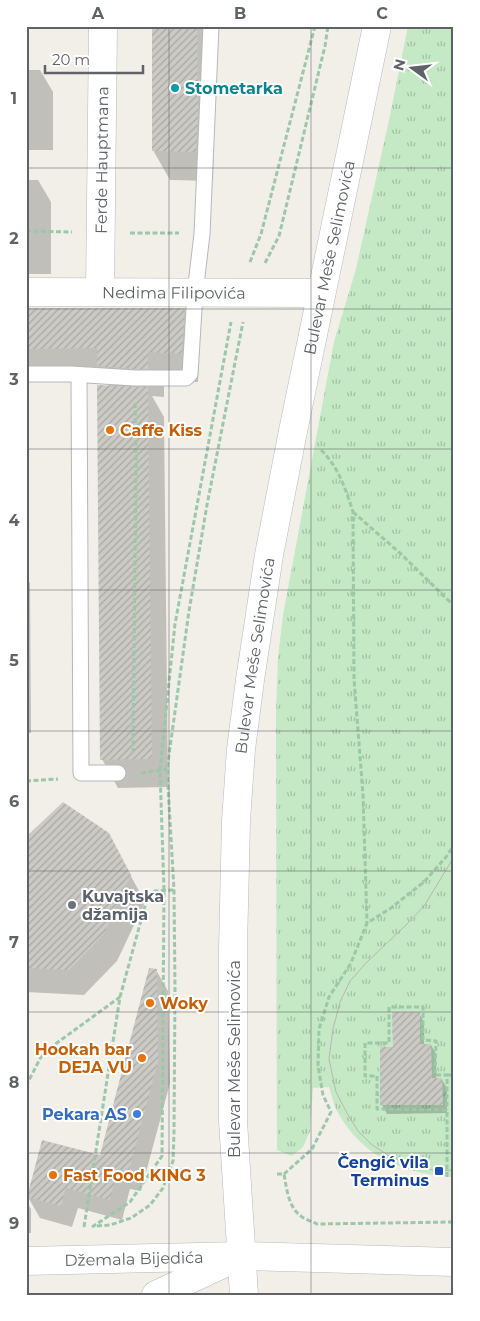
<svg xmlns="http://www.w3.org/2000/svg" width="480" height="1321" viewBox="0 0 480 1321" font-family="Montserrat,sans-serif">
<style>
.grass{fill:url(#grass-tufts)}
.shadow{fill:#0003}
.building{fill:url(#building-hatch)}
.lines{fill:none;stroke-linecap:round;stroke-linejoin:round}
.lane-casing{stroke:#b5b8bc;stroke-width:17}
.street-casing{stroke:#b5b8bc;stroke-width:29}
.secondary-casing{stroke:#b6babf;stroke-width:29}
.path{stroke:#9cc7a9;stroke-width:3;stroke-dasharray:5 2.5;stroke-linecap:butt}
.lane{stroke:#fff;stroke-width:15}
.street{stroke:#fff;stroke-width:28}
.secondary{stroke:#fff;stroke-width:28}
.tram{stroke:#b6b7b8;stroke-width:1}
.grid{fill:none;stroke:#5f6368;stroke-width:1;stroke-opacity:0.55}
.culture-dot{fill:#0f9aa8;stroke:#fff;stroke-width:2}
.food-dot{fill:#e8710a;stroke:#fff;stroke-width:2}
.worship-dot{fill:#6b7280;stroke:#fff;stroke-width:2}
.shop-dot{fill:#3f7fe0;stroke:#fff;stroke-width:2}
.transit-dot{fill:#1a4fb4;stroke:#fff;stroke-width:2}
.labels{text-anchor:middle;dominant-baseline:central;stroke-width:4;stroke-linejoin:round;paint-order:stroke}
.culture-label{font-size:16px;font-weight:bold;fill:#0d838f;stroke:#fff;text-anchor:start}
.street-label{font-size:16px;fill:#5f6368;stroke:#fff}
.food-label{font-size:16px;font-weight:bold;fill:#c56008;stroke:#fff;text-anchor:start}
.worship-label{font-size:16px;font-weight:bold;fill:#5b616d;stroke:#fff;text-anchor:start}
.shop-label{font-size:16px;font-weight:bold;fill:#366cbe;stroke:#fff;text-anchor:end}
.transit-label{font-size:16px;font-weight:bold;fill:#164399;stroke:#fff;text-anchor:end}
.neatline{fill:none;stroke:#5f6368;stroke-width:2}
.grid-label{font-size:16px;text-anchor:middle;font-weight:bold;fill:#5f6368}
</style>
<defs>
<pattern id="grass-tufts" width="24" height="20" patternUnits="userSpaceOnUse" patternTransform="scale(1.25)"><rect width="24" height="20" fill="#c5e8c5"/><path d="M3 7l-1-3M5 7V3M7 7l1-3M15 17l-1-3M17 17v-4M19 17l1-3" fill="none" stroke="#a3c0a4"/></pattern>
<pattern id="building-hatch" width="6" height="6" patternUnits="userSpaceOnUse" patternTransform="scale(1.25)"><rect width="6" height="6" fill="#cccac5"/><path d="M-1 1l2-2M0 6l6-6M5 7l2-2" fill="none" stroke="#a9a8a4"/></pattern>
</defs>
<rect width="100%" height="100%" fill="#f1efe8"/>
<path class="grass" d="M408,26h46v1151c-51,-3 -94,-21 -118,-68 -3,-7 -5,-15 -7,-22l-16,1 -3,43 -7,16 -11,9 -15,-6 -1,-438 2,-55 5,-42 51,-273 22,-73 33,-149z"/>
<g class="shadow">
<path d="M153,26h61v113l-1,42 -43,-1 -17,-30z"/>
<path d="M26,70h14l13,22v58h-27z"/>
<path d="M26,180h12l13,22v72h-25z"/>
<path d="M26,309h158l16,29 -2,44 -34,-2v17l-12,-1 12,21 4,370 -50,1 -16,-29 8,-372 -6,-10 -78,1z"/>
<path d="M26,577l4,6 1,150h-5z"/>
<path d="M108,834l37,68 -28,59 -33,34 -58,-3v-154z"/>
<path d="M156,970l12,21 2,92 -29,108 -11,-2 -8,31 -44,-12 -6,19 -32,-9 -12,-21 73,-40z"/>
<path d="M419,1013l5,9v23h7l5,9v26h6l5,8v25l-60,1 -5,-9 -1,-57h13z"/>
<path d="M26,1202l5,7v24h-5z"/>
</g>
<g class="building">
<path d="M152,26h45l1,82 -2,44 -44,-1z"/>
<path d="M26,308h159l-3,46 -34,-2v17h-13l-38,-3v-18l-71,1z"/>
<path d="M97,385l51,2 4,372 -52,1z"/>
<path d="M63,802l46,31 22,42 -28,60 -34,35 -43,-2v-131z"/>
<path d="M149,968l8,1 1,92 -29,110 -11,-3 -8,32 -44,-12 -5,18 -34,-9 15,-57 58,15z"/>
<path d="M392,1012h28v32h11l1,34h10l1,27h-63v-58h13z"/>
</g>
<g class="lines">
<defs>
<g id="lane">
<path d="M26,374h45l64,4h51l4,-4 5,-81 7,-59 9,-208"/>
<path d="M79,375l2,398h37"/>
</g>
<g id="street">
<path id="s1" d="M26,292l295,1"/>
<path id="s2" d="M100,292l3,-266"/>
<path id="s3" d="M26,1261l215,-5"/>
<path d="M156,1295l75,-35"/>
</g>
<g id="secondary">
<path d="M241,1256l213,6"/>
<path id="s4" d="M244,1295l-11,-174v-173l3,-127 5,-72 9,-69 19,-125 24,-124 84,-405"/>
</g>
</defs>
<use href="#lane" class="lane-casing"/>
<use href="#street" class="street-casing"/>
<use href="#secondary" class="secondary-casing"/>
<g class="path">
<path d="M26,231l46,1"/>
<path d="M130,233h49"/>
<path d="M250,262l11,-28 54,-208"/>
<path d="M265,263l14,-27 46,-190 3,-20"/>
<path d="M321,450c17,16 25,40 32,62l1,167 9,116 4,128"/>
<path d="M353,512l48,42 48,47 5,2"/>
<path d="M133,753l3,-289 -1,-62"/>
<path d="M141,773l26,-4"/>
<path d="M26,781l32,-2"/>
<path d="M447,1075h7"/>
<path d="M26,1086l17,-33 77,-56"/>
<path d="M277,1174h7c3,16 4,33 18,43 5,3 11,5 15,7l137,-2"/>
<path d="M284,1174l28,-25 19,-37 -8,-17 -5,-29 1,-37 10,-32 22,-34 16,-40 24,-15 33,-26 22,-25 8,-12"/>
<path d="M447,1177v-67l-70,-1v-33h-12v-33h24v-36h34v33l13,1 -1,34h12v35"/>
<path d="M166,1178l23,-1"/>
<path d="M97,1226l13,-1 21,-7 19,-13 13,-17 10,-27 1,-28 1,-144 -1,-99 -7,-121 22,-158 18,-106 36,-183"/>
<path d="M84,1227l36,-230 28,-102 7,-4 19,-1"/>
<path d="M92,1227l38,-25 32,-46 2,-266 -4,-120 15,-146 56,-302"/>
</g>
<use href="#lane" class="lane"/>
<use href="#street" class="street"/>
<use href="#secondary" class="secondary"/>
<path class="tram" d="M454,857l-30,49 -18,19 -39,37 -17,19 -10,21 -7,27 -4,30 7,33 11,21 11,18 13,13 18,12 26,11 24,4 15,-1"/>
</g>
<path class="grid" d="M169,26v1269M311,26v1269M26,168h428M26,309h428M26,449h428M26,590h428M26,731h428M26,871h428M26,1012h428M26,1153h428"/>
<circle class="culture-dot" cx="175" cy="88" r="5"/>
<g class="food-dot">
<circle cx="110" cy="430" r="5"/>
<circle cx="150" cy="1003" r="5"/>
<circle cx="142" cy="1058" r="5"/>
<circle cx="53" cy="1175" r="5"/>
</g>
<circle class="worship-dot" cx="72" cy="905" r="5"/>
<circle class="shop-dot" cx="137" cy="1114" r="5"/>
<rect class="transit-dot" x="434" y="1166" width="10" height="10" rx="2.5"/>
<g class="labels">
<g class="culture-label">
<text x="185" y="88">Stometarka</text>
</g>
<g class="street-label">
<text stroke="none"><textPath href="#s2" startOffset="132">Ferde Hauptmana</textPath></text>
<text stroke="none"><textPath href="#s4" startOffset="1046">Bulevar Meše Selimovića</textPath></text>
<text stroke="none"><textPath href="#s1" startOffset="148">Nedima Filipovića</textPath></text>
<text stroke="none"><textPath href="#s4" startOffset="641">Bulevar Meše Selimovića</textPath></text>
<text transform="translate(234 1059) rotate(-90)">Bulevar Meše Selimovića</text>
<text stroke="none"><textPath href="#s3" startOffset="108">Džemala Bijedića</textPath></text>
</g>
<g class="food-label">
<text x="120" y="430">Caffe Kiss</text>
<text x="160" y="1003">Woky</text>
<text x="132" y="1049" text-anchor="end">Hookah bar<tspan x="132" dy="18">DEJA VU</tspan></text>
<text x="63" y="1175">Fast Food KING 3</text>
</g>
<g class="worship-label">
<text x="82" y="896">Kuvajtska<tspan x="82" dy="18">džamija</tspan></text>
</g>
<g class="shop-label">
<text x="127" y="1114">Pekara AS</text>
</g>
<g class="transit-label">
<text x="429" y="1162">Čengić vila<tspan x="429" dy="18">Terminus</tspan></text>
</g>
</g>
<rect width="480" height="1321" fill="none" stroke="#ffffff" stroke-width="55"/>
<g transform="translate(412 68) rotate(285)" stroke="#ffffff" stroke-width="4" paint-order="stroke">
<path d="M0-4L9 19L0 12L-9 19Z" fill="#5f6368"/>
<text y="-8" font-size="14" font-weight="bold" text-anchor="middle" fill="#5f6368">N</text>
</g>
<path d="M45 65v8h98v-8" fill="none" stroke="#5f6368" stroke-width="2.5"/>
<text x="52" y="65" font-size="15" fill="#5f6368" stroke="#ffffff" stroke-width="4" paint-order="stroke">20 m</text>
<rect x="28" y="28" width="424" height="1266" class="neatline"/>
<g class="grid-label">
<text x="98" y="19">A</text>
<text x="240" y="19">B</text>
<text x="382" y="19">C</text>
<text x="14" y="104">1</text>
<text x="14" y="244">2</text>
<text x="14" y="385">3</text>
<text x="14" y="526">4</text>
<text x="14" y="666">5</text>
<text x="14" y="807">6</text>
<text x="14" y="948">7</text>
<text x="14" y="1088">8</text>
<text x="14" y="1229">9</text>
</g>
</svg>
